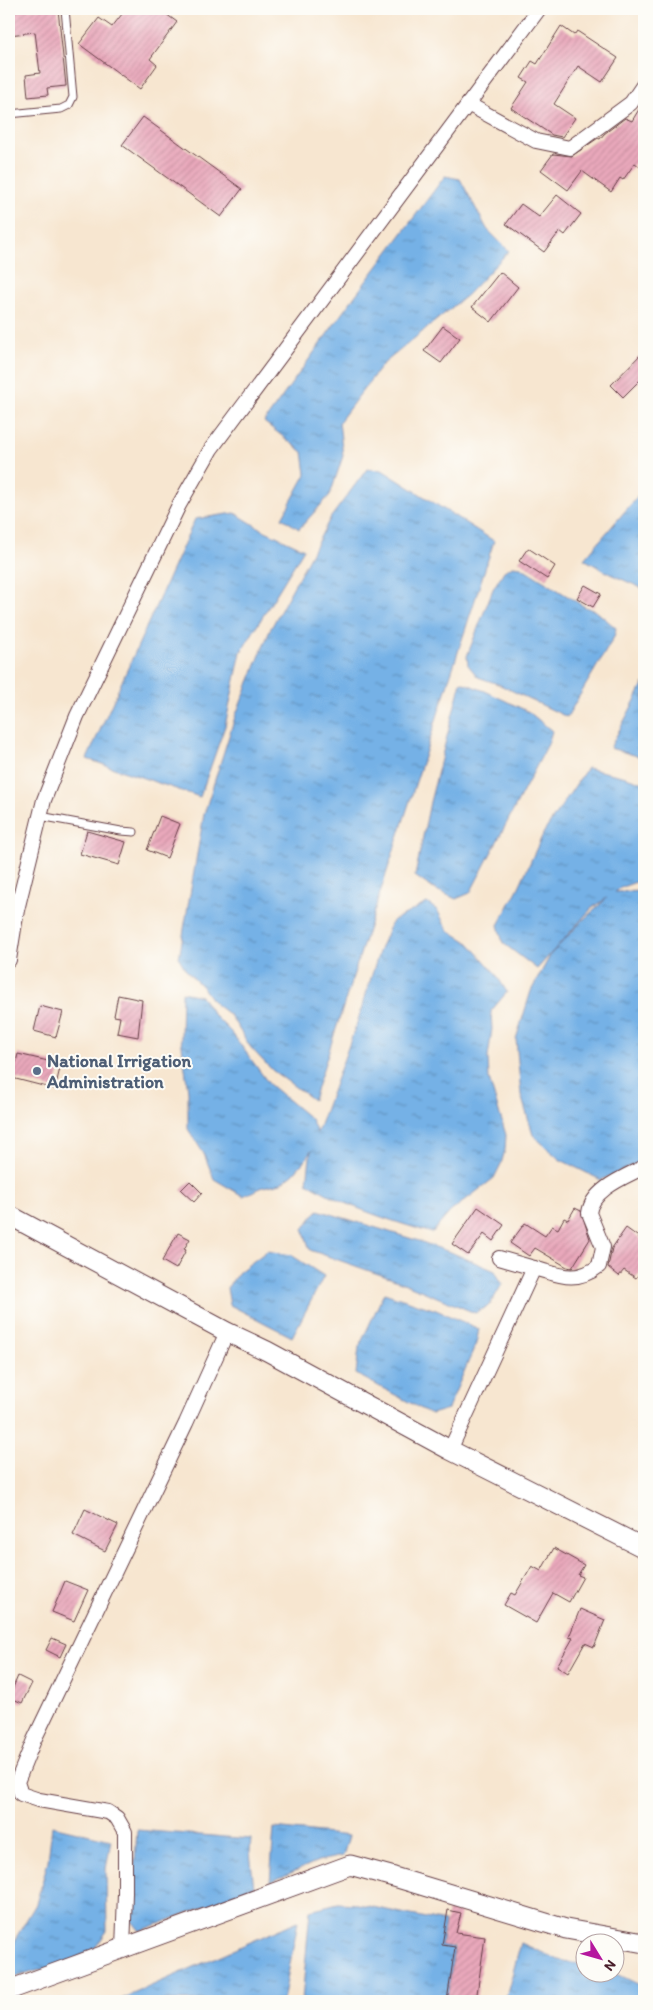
<svg xmlns="http://www.w3.org/2000/svg" width="653" height="2010" viewBox="0 0 653 2010" font-family="Itim,sans-serif">
<style>
.water{fill:url(#water-ripples);stroke:#5f6888}
.building{fill:url(#building-hatch)}
.lines{fill:none;stroke-linecap:round;stroke-linejoin:round}
.lane-casing{stroke:#643d44;stroke-width:9}
.street-casing{stroke:#643d44;stroke-width:16}
.secondary-casing{stroke:#643d44;stroke-width:21}
.lane{stroke:#fff;stroke-width:7}
.street{stroke:#fff;stroke-width:14}
.secondary{stroke:#fff;stroke-width:19}
.service-dot{fill:#5c6f8a;stroke:#fdfcf7;stroke-width:2}
.labels{text-anchor:middle;dominant-baseline:central;stroke-width:4;stroke-linejoin:round;paint-order:stroke}
.service-label{font-size:18px;font-weight:bold;fill:#4e5e75;stroke:#fdfcf7;text-anchor:start}
</style>
<defs>
<pattern id="water-ripples" width="26" height="14" patternUnits="userSpaceOnUse" patternTransform="scale(1.25)"><rect width="26" height="14" fill="#74b1e6"/><path d="M2 4q2-2 4 0t4 0M15 11q2-2 4 0t4 0" fill="none" stroke="#618fbb"/></pattern>
<pattern id="building-hatch" width="6" height="6" patternUnits="userSpaceOnUse" patternTransform="scale(1.25)"><rect width="6" height="6" fill="#e9a8bb"/><path d="M-1 1l2-2M0 6l6-6M5 7l2-2" fill="none" stroke="#c990a1"/></pattern>
</defs>
<rect width="100%" height="100%" fill="#fdfcf7"/>
<filter id="ink" filterUnits="userSpaceOnUse"><feTurbulence type="fractalNoise" baseFrequency=".02" numOctaves="2"/><feDisplacementMap in="SourceGraphic" scale="10" xChannelSelector="R" yChannelSelector="G"/><feConvolveMatrix kernelMatrix="1 2 1 2 8 2 1 2 1" color-interpolation-filters="sRGB"/></filter>
<filter id="wash" filterUnits="userSpaceOnUse"><feTurbulence type="fractalNoise" baseFrequency=".0096" numOctaves="4" result="noise"/><feDisplacementMap in="SourceGraphic" scale="20" xChannelSelector="R" yChannelSelector="G"/><feGaussianBlur stdDeviation="1.12" result="paint"/><feColorMatrix in="noise" values="0 0 0 0 0 0 0 0 0 0 0 0 0 0 0 0 0 1.4 0 .05"/><feComposite in="paint" operator="in"/></filter>
<g filter="url(#wash)">
<rect width="100%" height="100%" fill="#f7e6d0"/>
<g class="water">
<path d="M445,176l15,3 27,50 22,22 -42,44 -85,70 -43,57 4,34 -13,39 -31,34 -17,-11 24,-44 -3,-22 -39,-30 79,-110z"/>
<path d="M367,469l15,1 112,71 -181,559 -41,-30 -21,-22 -21,-33 -16,-12 -10,-14 -18,-19 -7,-12 25,-144 31,-97 35,-87 61,-113z"/>
<path d="M644,489v100l-34,-15 -26,-15z"/>
<path d="M235,513l26,16 43,20 -63,103 -16,74 -25,71 -113,-38 108,-240z"/>
<path d="M513,566l8,1 64,40 11,4 20,17 -2,9 -47,80 -69,-33 -20,-7 -10,-12 -1,-9 26,-67 11,-18z"/>
<path d="M461,682l24,9 44,21 23,19 -4,13 -78,149 -14,6 -24,-11 -17,-12 15,-74z"/>
<path d="M644,683v75l-34,-10z"/>
<path d="M587,768l39,9 18,6v96l-22,8 -7,5 29,-1v269l-43,20 -42,-21 -26,-24 -12,-40 -5,-56 15,-48 20,-37 30,-32 26,-24 -15,10 -55,61 -34,-26 -5,-18 20,-36 26,-57z"/>
<path d="M427,903l10,7 11,20 21,13 26,30 12,19 -16,19 1,18 -4,28 1,22 17,56 -1,15 -4,14 -7,14 -44,34 -18,21c-43,-13 -87,-26 -125,-51l4,-32 -4,8 -14,16 -12,9 -18,4 -20,9 -29,-17 -10,-25 -16,-25v-38l-7,-53 1,-46 19,4 12,18 19,19 37,51 42,35 6,14 41,-113 21,-68 13,-31z"/>
<path d="M318,1210l101,31 36,13 40,17 7,13 -12,21 -15,8 -74,-31 -91,-32 -7,-21z"/>
<path d="M267,1251l24,4 33,21 -32,61 -62,-32 -3,-17 12,-16z"/>
<path d="M384,1293l52,17 43,19 -3,15 -28,65 -17,5 -75,-40 3,-27z"/>
<path d="M52,1826l59,14 -5,29 1,62 -12,17 -24,13 -62,18v-22l8,-21 19,-32 12,-43z"/>
<path d="M274,1828l75,8 -6,20 -25,5 -48,21z"/>
<path d="M137,1830l114,9 -1,13 4,36 -114,43 -9,-11z"/>
<path d="M338,1903l20,1 87,18 -4,23 13,3 -7,53h-145l8,-91z"/>
<path d="M298,1921l-15,80h-166z"/>
<path d="M521,1943l38,17 26,5 1,7 29,1 29,14v14h-139z"/>
</g>
<g id="blocks">
<g class="building">
<path d="M9,9h49l8,77 -19,2 1,7 -20,2 -2,-22 14,-2 -5,-41 -26,3z"/>
<path d="M126,9h33l18,13 -27,37 7,6 -17,24 -61,-45 20,-26 13,9z"/>
<path d="M561,26l13,9 3,-4 41,27 -16,24 -24,-16 -24,38 21,14 -13,19 -10,-2 -41,-27 17,-26 -7,-4 11,-17 5,3z"/>
<path d="M644,101v69l-9,-7 -12,17 -3,-2 -9,14 -29,-21 -14,19 -27,-20 12,-16 19,2 26,-18 2,1 4,-5 21,-16 7,3z"/>
<path d="M143,117l99,72 -21,28 -99,-72z"/>
<path d="M557,195l24,19 -16,21 -5,-4 -16,21 -38,-28 15,-20 18,13z"/>
<path d="M500,272l18,15 -27,35 -19,-15z"/>
<path d="M443,326l17,12 -19,25 -17,-12z"/>
<path d="M644,351v25l-21,21 -12,-12z"/>
<path d="M528,548l27,18 -8,13 -28,-18z"/>
<path d="M585,585l16,9 -8,13 -16,-9z"/>
<path d="M160,816l20,8 -13,34 -20,-8z"/>
<path d="M87,831l39,11 -7,23 -39,-11z"/>
<path d="M118,995l24,5 -4,37 -21,-4 3,-16 -6,-1z"/>
<path d="M40,1006l23,6 -7,25 -22,-6z"/>
<path d="M18,1054l43,10 -6,25 -43,-11z"/>
<path d="M190,1181l12,12 -8,9 -13,-12z"/>
<path d="M478,1207l26,18 -11,16 -9,-7 -16,21 -16,-11z"/>
<path d="M575,1208l6,3 9,28 -18,29 -5,-1 -32,-19 -6,8 -19,-13 15,-20 20,13 7,-10 6,3 6,-11 4,2z"/>
<path d="M626,1228l18,13v26l-8,11 -12,-8 -5,6 -11,-9 4,-19z"/>
<path d="M178,1233l12,6 -6,10 2,1 -10,19 -14,-8z"/>
<path d="M85,1509l33,16 -13,26 -32,-16z"/>
<path d="M554,1548l30,17 -6,10 5,2 -14,25 -16,-9 -17,30 -32,-18 7,-12 4,2 17,-29 9,5z"/>
<path d="M65,1581l23,9 -14,31 -22,-9z"/>
<path d="M580,1609l25,11 -11,27 -9,-4 -17,30 -11,-7 16,-28 -4,-1z"/>
<path d="M52,1638l14,6 -6,13 -14,-7z"/>
<path d="M18,1676l14,7 -10,20 -13,-6z"/>
<path d="M448,1910l13,3 -5,20 29,4 -9,64h-29l8,-54 -13,-2z"/>
</g>
</g>
</g>
<g filter="url(#ink)">
<use href="#blocks" fill-opacity="0" stroke="#643d44" stroke-width="1"/>
<g class="lines">
<defs>
<g id="lane">
<path d="M9,114l52,-5 8,-4 4,-8 -8,-88"/>
<path d="M40,816l81,15 13,1"/>
</g>
<g id="street">
<path d="M468,104l68,37 34,7 61,-45 13,-19"/>
<path d="M9,960l8,-50 27,-110 33,-84 102,-211 32,-56 328,-440"/>
<path d="M499,1258l35,10"/>
<path d="M450,1450l84,-182c25,7 42,16 65,-2l4,-19 -14,-34c3,-24 36,-36 55,-46"/>
<path d="M123,1949l2,-56v-61l-8,-14 -9,-6 -69,-12 -18,-6 -4,-12 17,-42 152,-317 41,-91"/>
</g>
<g id="secondary">
<path d="M9,1215l218,117 40,19 183,99 194,98"/>
<path d="M9,1990l341,-125 44,12 172,52 78,14"/>
</g>
</defs>
<use href="#lane" class="lane-casing"/>
<use href="#street" class="street-casing"/>
<use href="#secondary" class="secondary-casing"/>
<use href="#lane" class="lane"/>
<use href="#street" class="street"/>
<use href="#secondary" class="secondary"/>
</g>
</g>
<circle class="service-dot" cx="37" cy="1071" r="5"/>
<g class="labels">
<g class="service-label">
<text x="47" y="1061">National Irrigation<tspan x="47" dy="21">Administration</tspan></text>
</g>
</g>
<rect width="653" height="2010" fill="none" stroke="#fdfcf7" stroke-width="30"/>
<g transform="translate(600 1958) rotate(127)"><circle r="24" fill="#fdfcf7" stroke="#b5a4a5"/>
<path d="M0-4L9 19L0 12L-9 19Z" fill="#b5179e"/>
<text y="-8" font-size="14" font-weight="bold" text-anchor="middle" fill="#4a1f2b">N</text>
</g>
</svg>
